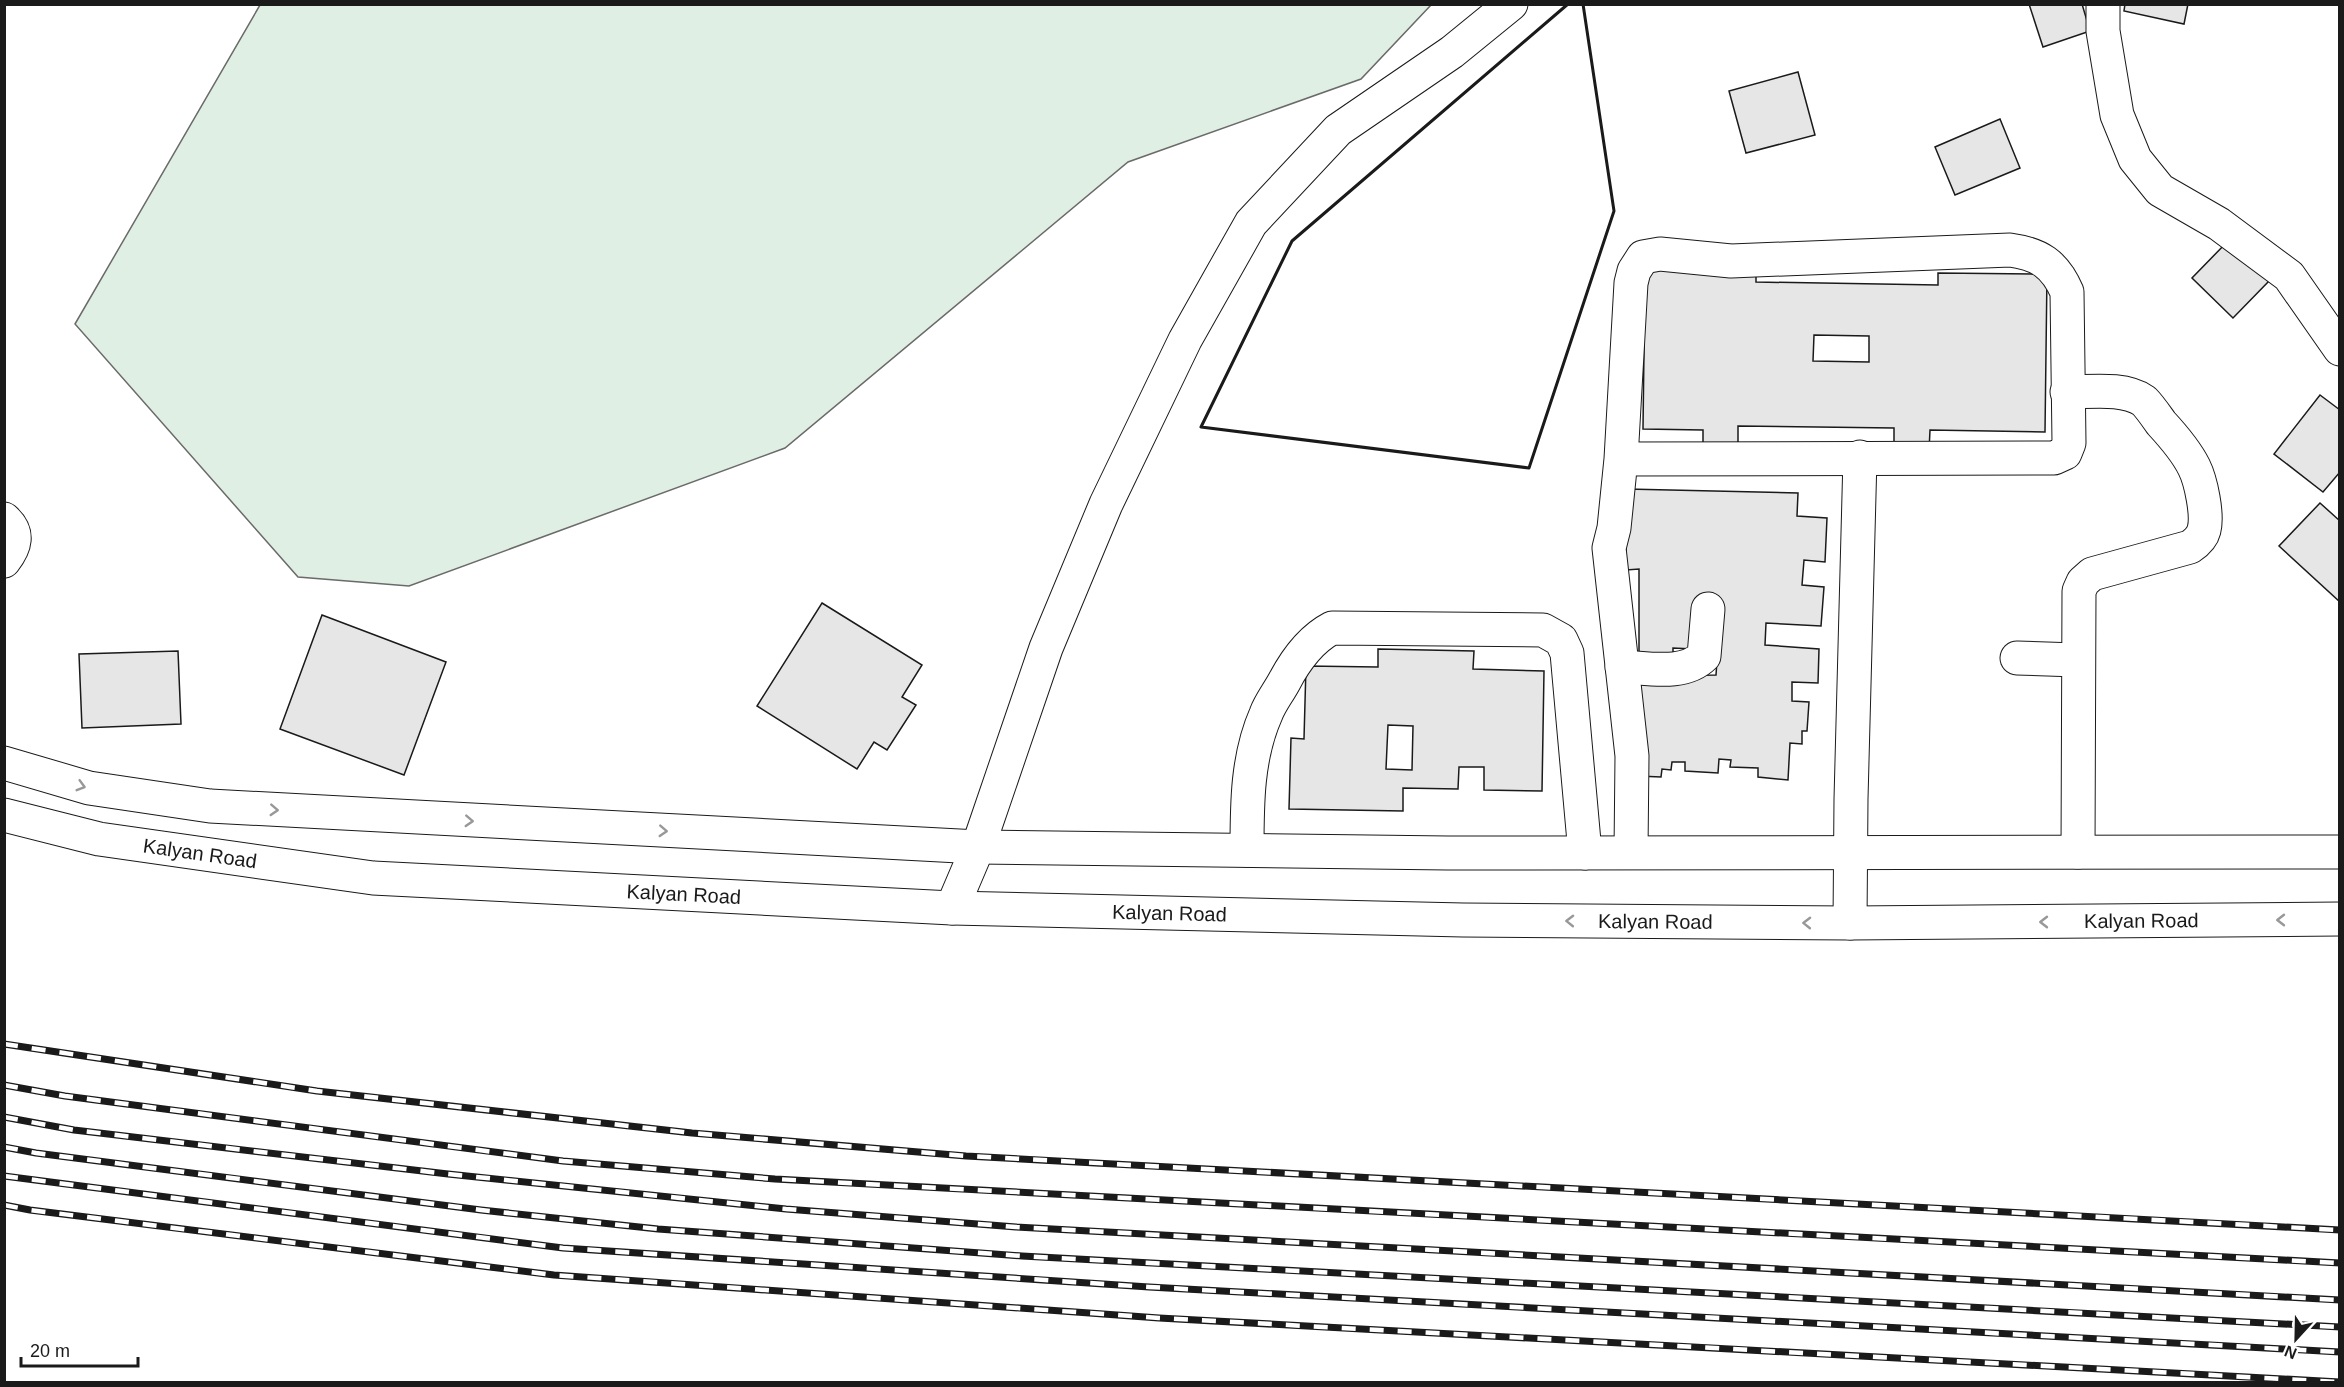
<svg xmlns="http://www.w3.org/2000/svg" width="2344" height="1387" viewBox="0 0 2344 1387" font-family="Helvetica,sans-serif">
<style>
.green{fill:#e0efe3;stroke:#6a6a6a;stroke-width:1.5}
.building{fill:#e6e6e6;stroke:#1a1a1a;stroke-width:1.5;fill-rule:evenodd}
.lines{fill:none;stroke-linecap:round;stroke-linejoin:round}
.minor-casing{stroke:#1a1a1a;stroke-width:35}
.secondary-casing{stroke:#1a1a1a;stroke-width:35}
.minor{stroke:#fff;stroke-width:33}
.secondary{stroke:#fff;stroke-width:33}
.rail-casing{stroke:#1a1a1a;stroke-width:7}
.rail{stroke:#fff;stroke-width:4.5;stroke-dasharray:14;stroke-linecap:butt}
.wall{stroke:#1a1a1a;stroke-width:3}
.oneway{stroke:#989898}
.labels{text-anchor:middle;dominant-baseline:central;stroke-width:4.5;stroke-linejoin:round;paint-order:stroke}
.street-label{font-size:20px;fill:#1a1a1a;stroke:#fff}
</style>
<rect width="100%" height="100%" fill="#fff"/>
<path class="green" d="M260,5v-1l1171,1 -70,74 -233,83 -343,286 -376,138 -111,-9 -223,-253z"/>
<g class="building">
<path d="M2029,4h53l8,27 -47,16z"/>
<path d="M2125,4h63l-4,20 -60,-13z"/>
<path d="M1798,72l17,63 -69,18 -17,-62z"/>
<path d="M2000,119l20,49 -65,27 -20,-48z"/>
<path d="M2227,242l42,39 -36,37 -41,-40z"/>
<path d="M1645,269l111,1v12l182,3v-12l109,1 -2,158 -115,-2 -1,21h-35v-23l-156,-2v23l-35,-1v-18l-60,-1zM1814,335l55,1v26l-56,-1z"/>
<path d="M2320,395l20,15v62l-17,20 -49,-38z"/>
<path d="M1626,489l172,4 -1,23 30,2 -2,44 -21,-2 -2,25 22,2 -3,39 -55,-3 -1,22 54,4 -1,34 -26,-1v19l17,1 -2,29h-5v13l-12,-1 -2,37 -30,-3v-9l-28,-1 1,-7 -12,-1 -1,14 -33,-2v-9h-13l-1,8 -9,-1 -1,8 -23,-1v-100l78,-1 5,-73 -27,47 -21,-1v15l-34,-2v-92l-13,1z"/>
<path d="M2320,503l20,18v81l-61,-56z"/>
<path d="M822,603l100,62 -20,32 14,8 -29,45 -13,-8 -17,27 -100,-63z"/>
<path d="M322,615l124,47 -42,113 -124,-46z"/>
<path d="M1378,649l96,2 -1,18 71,2 -2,120 -58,-1v-23h-25l-1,22 -55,-1v23l-114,-2 2,-71 13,1 2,-73 72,1zM1388,725l25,1 -1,44 -26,-1z"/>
<path d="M178,651l3,73 -99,4 -3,-74z"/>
</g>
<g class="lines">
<defs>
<g id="minor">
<path d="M2103,4v27l14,84 18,44 25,31 59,34 70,52 51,73"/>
<path d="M2067,392c24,0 57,-5 77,9 6,6 12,15 17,22 12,13 25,28 33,44 7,14 14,48 10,63 -2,8 -8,13 -14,17l-98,27 -9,8 -4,9 -1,261"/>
<path d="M1621,459l433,-1 11,-5 4,-10 -2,-151c-12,-28 -28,-38 -57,-42l-279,11 -71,-7 -17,3 -9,14 -3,12 -10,176 -7,69 -5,20 23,208 -1,96"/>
<path d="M4,519c16,14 11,28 0,42"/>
<path d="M2017,658l60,2"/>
<path d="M1622,667c27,1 62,9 82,-11l4,-47"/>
<path d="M1247,850c0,-46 0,-93 19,-136 4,-11 12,-21 18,-32 11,-21 27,-43 48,-54l211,2 18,10 6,13 18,200"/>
<path d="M952,908l26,-61 68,-199 60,-144 79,-164 66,-117 87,-93 114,-78 59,-48"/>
<path d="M1850,923l1,-124 9,-342"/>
</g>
<g id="secondary">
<path d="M4,763l85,25 121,18 768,41 470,6 892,-1"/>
<path id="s1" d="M4,815l95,24 274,39 579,30 511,12 387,3 490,-4"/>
</g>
</defs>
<use href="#minor" class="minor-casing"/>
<use href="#secondary" class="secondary-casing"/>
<use href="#minor" class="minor"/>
<use href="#secondary" class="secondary"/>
<defs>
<g id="rail">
<path d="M4,1044l313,47 375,42 274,23 1374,74"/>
<path d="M4,1085l61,11 498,65 212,18 1565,84"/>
<path d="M4,1117l70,13 374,44 338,35 230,18 1324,73"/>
<path d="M4,1147l32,6 445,57 177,19 364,27 1318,71"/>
<path d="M4,1176l559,72 586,39 1191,65"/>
<path d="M4,1205l26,5 524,65 605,43 1181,64"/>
</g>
</defs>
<use href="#rail" class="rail-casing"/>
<use href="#rail" class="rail"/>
<path class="wall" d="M1568,4l-276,237 -91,186 328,41 85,-257 -31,-207"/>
</g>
<defs><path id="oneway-chevron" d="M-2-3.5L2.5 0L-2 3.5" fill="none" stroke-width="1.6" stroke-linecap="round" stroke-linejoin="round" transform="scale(1.5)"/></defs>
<g class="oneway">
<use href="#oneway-chevron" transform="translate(81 786) rotate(16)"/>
<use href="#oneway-chevron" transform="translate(274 810) rotate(3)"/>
<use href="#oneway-chevron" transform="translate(469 821) rotate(3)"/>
<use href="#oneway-chevron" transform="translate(663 831) rotate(3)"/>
<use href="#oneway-chevron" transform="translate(2281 920) rotate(180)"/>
<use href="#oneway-chevron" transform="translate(1570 921) rotate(-179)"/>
<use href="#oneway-chevron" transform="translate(2044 922) rotate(180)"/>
<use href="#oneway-chevron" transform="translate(1807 923) rotate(-179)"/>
</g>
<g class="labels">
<g class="street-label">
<text stroke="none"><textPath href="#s1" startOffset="200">Kalyan Road</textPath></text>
<text stroke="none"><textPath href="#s1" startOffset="686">Kalyan Road</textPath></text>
<text stroke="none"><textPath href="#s1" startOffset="1172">Kalyan Road</textPath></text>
<text stroke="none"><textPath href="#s1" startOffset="1658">Kalyan Road</textPath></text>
<text stroke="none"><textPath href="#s1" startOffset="2144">Kalyan Road</textPath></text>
</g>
</g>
<rect width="2344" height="1387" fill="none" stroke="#1a1a1a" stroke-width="12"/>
<g transform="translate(2296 1339) rotate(202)" stroke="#ffffff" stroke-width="4.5" paint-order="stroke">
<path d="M0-4.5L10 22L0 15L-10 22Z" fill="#1a1a1a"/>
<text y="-9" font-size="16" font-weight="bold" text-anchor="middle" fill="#1a1a1a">N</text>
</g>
<path d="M21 1357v9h117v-9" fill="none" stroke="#1a1a1a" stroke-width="3"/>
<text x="30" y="1357" font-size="18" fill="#1a1a1a" stroke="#ffffff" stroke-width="4.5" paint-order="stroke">20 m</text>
</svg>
